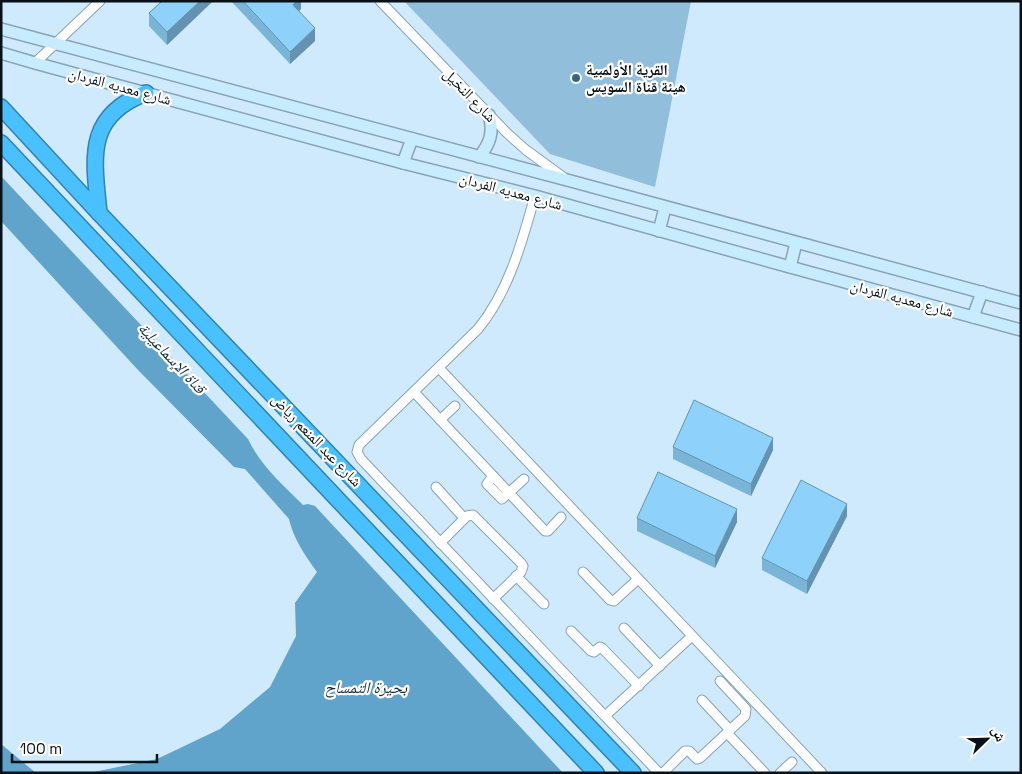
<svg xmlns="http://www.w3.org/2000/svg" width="1022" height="774" viewBox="0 0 1022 774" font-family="'Space Grotesk','Noto Naskh Arabic',sans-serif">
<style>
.green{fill:#90bedb}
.water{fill:#61a4cb}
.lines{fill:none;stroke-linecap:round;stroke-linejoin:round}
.street-casing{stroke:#89a3b4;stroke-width:11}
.secondary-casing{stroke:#89a3b4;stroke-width:14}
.highway-casing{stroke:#3283ae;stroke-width:18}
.street{stroke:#fff;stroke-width:9}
.secondary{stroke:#c8ecff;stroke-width:11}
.highway{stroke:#49c0ff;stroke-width:15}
.wall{fill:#7ab5d8}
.shaded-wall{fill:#6393b0}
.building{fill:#8ed2fb;stroke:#6393b0}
.poi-dot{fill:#346784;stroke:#fff;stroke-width:2}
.labels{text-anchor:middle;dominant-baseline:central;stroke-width:4.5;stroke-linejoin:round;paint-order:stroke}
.poi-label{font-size:15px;font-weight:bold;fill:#071117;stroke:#fff;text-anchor:start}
.street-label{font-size:15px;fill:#071117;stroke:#fff}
.water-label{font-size:16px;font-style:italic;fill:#0e2d3e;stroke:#fff}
</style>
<rect width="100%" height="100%" fill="#ceeafc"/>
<path class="green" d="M404,1h287l-36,186 -105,-33z"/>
<g class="water">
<path d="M1,176l247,263c13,27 34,45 55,66l5,-1 7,2 248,267h-474l68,-14 63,-30 50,-42 26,-51 -1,-33 22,-31c-11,-15 -24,-34 -28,-53l-44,-50 -11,-2 -96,-97 -137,-149z"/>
<path d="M1,744l35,29h-35z"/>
</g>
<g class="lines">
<defs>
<g id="street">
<path d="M380,1l127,132 19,17 37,27"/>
<path d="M35,63l65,-62"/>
<path d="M535,196c-13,46 -26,95 -57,133l-119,116 -2,7 4,7 298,314"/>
<path d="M439,368l383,405"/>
<path d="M414,392l131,139h3l13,-14"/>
<path d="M440,420l15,-14"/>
<path d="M493,476l-6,8 15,15 22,-20"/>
<path d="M436,487l28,31"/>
<path d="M440,543l27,-27 6,-1 48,48 2,3 -2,6 -28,27"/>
<path d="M583,572l27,28 4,1 24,-22"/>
<path d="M516,576l28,28"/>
<path d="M624,628l36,38"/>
<path d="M571,631l20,20 3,1 6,-5 2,1 37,38"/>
<path d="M702,700l28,30"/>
<path d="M605,716l87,-80"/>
<path d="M727,733l38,40"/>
<path d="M663,773l22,-22h4l8,8 3,-1 45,-42 1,-7 -26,-28"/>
<path d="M780,773l12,-11"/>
</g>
<g id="secondary">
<path d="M1,29l566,151 454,123"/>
<path d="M1,53l34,10 368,100 132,33 255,71 231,63"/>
<path d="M479,157c11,-13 15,-25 10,-42"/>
<path d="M403,163l9,-24"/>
<path d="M659,231l6,-23"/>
<path d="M790,267l6,-24"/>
<path d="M973,317l9,-25"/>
</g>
<g id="highway">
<path d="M1,107l98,106 534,560"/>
<path d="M1,143l595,630"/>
<path d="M99,213c-5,-53 -15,-97 47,-120"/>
</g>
</defs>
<use href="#street" class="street-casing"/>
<use href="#secondary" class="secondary-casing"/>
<use href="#highway" class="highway-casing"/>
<use href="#street" class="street"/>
<use href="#secondary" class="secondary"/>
<use href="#highway" class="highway"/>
</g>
<g class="wall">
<path d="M162,1h51l-46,44 -18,-19v-13z"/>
<path d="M231,1h70v8l-2,2 16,30 -25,23z"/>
<path d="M673,447l100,3 -22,46 -78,-37z"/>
<path d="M847,516l-40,78 -45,-24v-12z"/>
<path d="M637,518l100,4 -22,46 -78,-37z"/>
</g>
<g class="shaded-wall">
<path d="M200,1h13l-46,44v-13z"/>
<path d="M296,1h5v8l-8,8v-12z"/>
<path d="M315,28v13l-25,23v-12z"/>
<path d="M773,438v12l-22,46v-12z"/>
<path d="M847,504v12l-40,78v-13z"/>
<path d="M737,509v13l-22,46v-12z"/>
</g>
<g class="building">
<path d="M162,1h38l-33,31 -18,-19z"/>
<path d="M243,1h53l-3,4 22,23 -25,24z"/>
<path d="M694,400l79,38 -22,46 -78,-37z"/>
<path d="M658,472l79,37 -22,47 -78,-38z"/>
<path d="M801,480l46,24 -40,77 -45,-23z"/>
</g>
<circle class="poi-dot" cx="576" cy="78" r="5"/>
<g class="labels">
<g class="poi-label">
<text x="586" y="69">القرية الأولمبية<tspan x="586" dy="17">هيئة قناة السويس</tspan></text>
</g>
<g class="street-label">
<text transform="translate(120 86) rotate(15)">شارع معديه الفردان</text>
<text transform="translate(470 95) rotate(46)">شارع النخيل</text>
<text transform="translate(511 191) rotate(15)">شارع معديه الفردان</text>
<text transform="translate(902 298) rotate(15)">شارع معديه الفردان</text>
<text transform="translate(317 440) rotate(46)">شارع عبد المنعم رياض</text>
</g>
<g class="water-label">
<text transform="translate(172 358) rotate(47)">قناة الإسماعيلية</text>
<text x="366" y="687">بحيرة التمساح</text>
</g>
</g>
<rect width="1022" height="774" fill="none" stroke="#071117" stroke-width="5"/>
<g transform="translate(987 739) rotate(67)" stroke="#ffffff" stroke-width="4" paint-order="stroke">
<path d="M0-4L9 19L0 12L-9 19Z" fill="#071117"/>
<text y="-8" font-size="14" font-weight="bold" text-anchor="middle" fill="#071117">ش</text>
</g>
<path d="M12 754v8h145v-8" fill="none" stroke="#071117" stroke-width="2.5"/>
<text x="20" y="754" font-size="15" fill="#071117" stroke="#ffffff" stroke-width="4" paint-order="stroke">100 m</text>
</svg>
